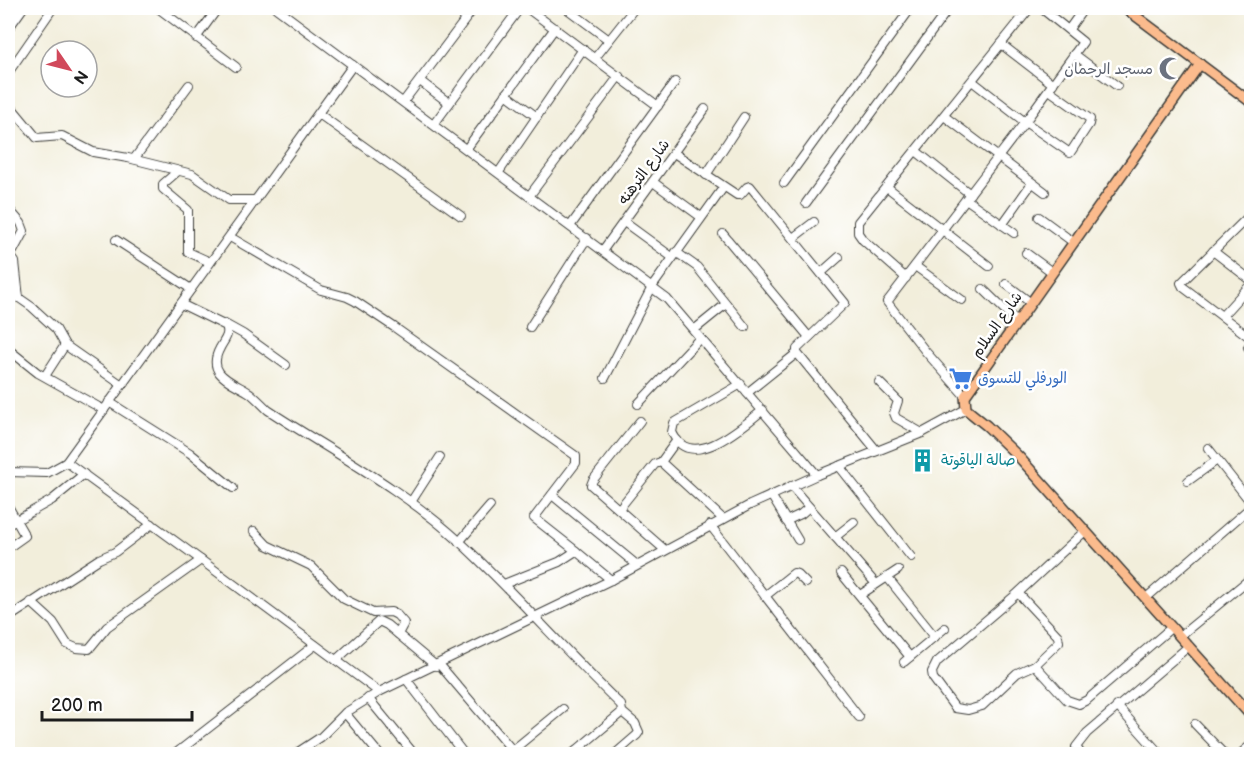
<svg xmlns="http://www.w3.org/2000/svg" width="1259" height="762" viewBox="0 0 1259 762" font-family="'Balsamiq Sans','Playpen Sans Arabic',sans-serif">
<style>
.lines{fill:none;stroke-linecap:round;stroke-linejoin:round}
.minor-casing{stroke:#3c3c39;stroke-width:10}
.major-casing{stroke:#3c3c39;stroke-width:12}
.minor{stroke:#fff;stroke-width:8}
.major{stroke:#fbbb8d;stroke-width:9}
.labels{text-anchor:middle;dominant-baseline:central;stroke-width:5;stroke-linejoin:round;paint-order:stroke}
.worship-label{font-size:15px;fill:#5b616d;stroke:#fff;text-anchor:end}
.street-label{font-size:15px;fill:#1c1c1c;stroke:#fff}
.shop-label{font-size:15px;fill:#366cbe;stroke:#fff;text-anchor:start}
.culture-label{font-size:15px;fill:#0d838f;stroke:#fff;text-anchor:start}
</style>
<rect width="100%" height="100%" fill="#fff"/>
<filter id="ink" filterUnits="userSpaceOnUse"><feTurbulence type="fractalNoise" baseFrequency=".0167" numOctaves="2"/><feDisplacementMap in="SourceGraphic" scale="12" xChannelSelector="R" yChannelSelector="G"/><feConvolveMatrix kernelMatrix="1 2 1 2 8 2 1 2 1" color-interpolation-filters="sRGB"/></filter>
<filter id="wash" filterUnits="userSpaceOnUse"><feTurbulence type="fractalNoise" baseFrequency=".008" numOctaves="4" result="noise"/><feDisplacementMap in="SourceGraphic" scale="24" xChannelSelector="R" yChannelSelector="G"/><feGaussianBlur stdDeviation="1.35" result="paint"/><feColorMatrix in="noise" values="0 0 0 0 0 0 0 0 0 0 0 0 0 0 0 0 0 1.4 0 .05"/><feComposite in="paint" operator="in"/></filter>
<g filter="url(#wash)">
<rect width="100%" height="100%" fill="#f2eedb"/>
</g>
<g filter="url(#ink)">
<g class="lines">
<defs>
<g id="minor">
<path d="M158,8l78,59"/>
<path d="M276,8l391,291 150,176"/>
<path d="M527,8l131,98"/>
<path d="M566,8l43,32"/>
<path d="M8,29l15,-21"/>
<path d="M1069,29l15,-21"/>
<path d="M196,38l22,-30"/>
<path d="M1001,44l52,40"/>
<path d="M1074,54l43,32"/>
<path d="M595,58l38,-48"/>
<path d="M353,65l-286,396 1,2 133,97 178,132 232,-112 139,-75 67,-30 105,-42 44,-24"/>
<path d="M8,73l45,-65"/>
<path d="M420,81l29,22"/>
<path d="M972,81l53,41 45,31 19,-29 1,-5 -41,-29"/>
<path d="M506,94l31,23"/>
<path d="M404,101l70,-93"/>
<path d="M8,103l29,35 25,-2 31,16 35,6 64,16 37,26h27"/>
<path d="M319,114l142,102"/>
<path d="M944,116l101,76"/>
<path d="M434,124l86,-116"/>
<path d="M467,148l88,-120"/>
<path d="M916,151l54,43"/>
<path d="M674,153l63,42h3l7,-8 3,-1 95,117 -48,46v4l-50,40"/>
<path d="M134,159l55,-74"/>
<path d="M178,171l-15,13v5l25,21v42l22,10"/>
<path d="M499,172l84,-123"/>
<path d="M706,175l38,-58"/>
<path d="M653,182l48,35"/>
<path d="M784,183l127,-175"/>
<path d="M887,187l102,79"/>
<path d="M530,195l89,-119"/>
<path d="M966,199l48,34"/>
<path d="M806,203l143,-195"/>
<path d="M8,208l13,15 3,8 -13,24 -2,23 3,11 7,9 13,9 24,22 9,16 57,40"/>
<path d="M1252,213l-71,70 2,4 69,52"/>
<path d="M1039,217l34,25"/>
<path d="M624,222l48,35"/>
<path d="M571,225l104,-143"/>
<path d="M1002,225l30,-42"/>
<path d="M723,234l86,103"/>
<path d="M230,237l91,53 26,7 8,4 39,26 182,129v7l-42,55 42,33"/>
<path d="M793,238l21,-16"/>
<path d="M116,240l75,49"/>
<path d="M603,250l102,-141"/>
<path d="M1213,251l39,30"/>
<path d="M676,252l21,15 48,60"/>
<path d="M1026,253l26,19"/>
<path d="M9,254l6,8 4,36"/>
<path d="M915,266l47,34"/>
<path d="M821,273l18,-16"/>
<path d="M906,278l-43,-38 -5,-7v-11l172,-214"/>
<path d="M1006,284l25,19"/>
<path d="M983,289l34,33"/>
<path d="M181,304l45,22c4,9 -2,14 -6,22 -15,27 13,34 30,45 6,5 12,11 18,17 64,42 135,79 192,132 56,52 106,110 161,163l1,7 13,11 4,9 -2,3 -22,19"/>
<path d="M1222,316l30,-33"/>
<path d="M225,324l18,10 43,31"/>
<path d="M530,327l57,-89"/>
<path d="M694,330l32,-26"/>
<path d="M1252,342l-4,5 4,7"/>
<path d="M8,349l30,24 66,37"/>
<path d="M797,353l80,98"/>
<path d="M45,376l20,-31"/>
<path d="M605,378l47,-91 71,-99"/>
<path d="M879,382l19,19 -4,12 2,5 26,15"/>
<path d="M741,384l-67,39 -2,9c18,42 71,-6 91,-22"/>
<path d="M965,396l-39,-44 -39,-50 138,-180 58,-80 -42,-34"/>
<path d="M109,402l81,51 43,35"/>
<path d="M638,404l62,-66"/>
<path d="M640,421l-47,59 -2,5 74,65"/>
<path d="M1208,448l44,56"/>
<path d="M661,462l62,57"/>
<path d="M839,466l72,91"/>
<path d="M8,472l39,1 20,-11"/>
<path d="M1188,481l29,-21"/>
<path d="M791,486l85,98"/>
<path d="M552,495l85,70"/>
<path d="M771,495l27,45"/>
<path d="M411,502l29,-45"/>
<path d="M8,506l17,30 -17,12"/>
<path d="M619,509l36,-45 6,-2 16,-22"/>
<path d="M786,521l15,-7 8,-7"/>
<path d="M8,525l44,-25 32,-26"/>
<path d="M710,525l149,192"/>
<path d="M254,531l13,14 44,21 33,33 29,14 18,-1 6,3 7,8 -6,11"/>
<path d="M835,537l19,-15"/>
<path d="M459,542l31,-36"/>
<path d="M841,573l69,84"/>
<path d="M887,577l48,60"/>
<path d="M504,584l55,-22 17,-11 35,29"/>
<path d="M1018,593l40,43 1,6 -24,23 -18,8 -35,33 -14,4 -13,-2 -22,-30 -1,-6 5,-10 81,-69 67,-62"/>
<path d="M860,595l38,-25"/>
<path d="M765,596l29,-23 3,1 9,9"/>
<path d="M1146,598l106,-92"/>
<path d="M31,602l22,20 14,22 9,4 13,1 18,-22 94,-67"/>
<path d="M8,618l91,-59 16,-7 37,-28"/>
<path d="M1180,636l72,-59"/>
<path d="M336,660l43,-39 8,4 49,41"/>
<path d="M904,662l41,-34"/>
<path d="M439,664l74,87"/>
<path d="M1035,665l32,35 12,4 8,-4 85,-73"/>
<path d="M406,679l58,75"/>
<path d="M368,698l46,56"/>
<path d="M1117,706l43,48"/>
<path d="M1195,724l29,30"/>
<path d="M175,754l140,-109"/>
<path d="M295,754l26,-17 25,-25"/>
<path d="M379,754l-34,-41 34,-21"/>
<path d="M508,754l55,-45"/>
<path d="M572,754l50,-42"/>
<path d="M1081,754l-5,-7 11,-14 102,-87"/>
<path d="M1240,754l12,-10"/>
</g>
<g id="major">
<path d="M1125,8l127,95"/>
<path d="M1200,64l-235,332 1,13 21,17 32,31 233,260"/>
</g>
</defs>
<use href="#minor" class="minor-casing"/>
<use href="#major" class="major-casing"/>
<use href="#minor" class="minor"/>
<use href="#major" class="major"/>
</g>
</g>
<defs>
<symbol id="mosque-bare" viewBox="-9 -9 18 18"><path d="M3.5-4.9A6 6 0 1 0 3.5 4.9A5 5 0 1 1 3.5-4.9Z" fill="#6b7280" stroke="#fff" stroke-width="2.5" paint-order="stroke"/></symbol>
<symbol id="supermarket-bare" viewBox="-9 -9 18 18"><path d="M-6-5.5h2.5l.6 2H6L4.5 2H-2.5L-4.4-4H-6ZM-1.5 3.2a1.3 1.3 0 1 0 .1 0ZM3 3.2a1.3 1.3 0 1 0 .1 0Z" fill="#3f7fe0" stroke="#fff" stroke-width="2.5" paint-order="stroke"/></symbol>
<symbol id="building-bare" viewBox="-9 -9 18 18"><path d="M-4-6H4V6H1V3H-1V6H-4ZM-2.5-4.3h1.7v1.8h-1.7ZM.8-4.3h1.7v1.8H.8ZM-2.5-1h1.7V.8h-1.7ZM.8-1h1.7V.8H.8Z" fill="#0f9aa8" stroke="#fff" stroke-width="2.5" paint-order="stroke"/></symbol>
</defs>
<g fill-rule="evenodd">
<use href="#mosque-bare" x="1154" y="52" width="33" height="33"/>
<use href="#supermarket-bare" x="944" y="362" width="33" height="33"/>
<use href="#building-bare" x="906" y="444" width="33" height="33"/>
</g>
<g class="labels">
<g class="worship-label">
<text x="1153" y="69">مسجد الرحمان</text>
</g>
<g class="street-label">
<text transform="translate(644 172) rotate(-54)">شارع الترهنه</text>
<text transform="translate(997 325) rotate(-55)">شارع السلام</text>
</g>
<g class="shop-label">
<text x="978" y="378">الورفلي للتسوق</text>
</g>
<g class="culture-label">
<text x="941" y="460">صالة الياقوتة</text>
</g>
</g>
<rect width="1259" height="762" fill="none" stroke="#fff" stroke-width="30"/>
<g transform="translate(69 69) rotate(125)"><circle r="28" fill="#ffffff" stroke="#a4a4a4" stroke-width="1.5"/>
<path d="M0-4.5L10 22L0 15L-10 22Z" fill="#d1495b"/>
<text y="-9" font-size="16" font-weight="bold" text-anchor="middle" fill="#1c1c1c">N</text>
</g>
<path d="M42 711v9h150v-9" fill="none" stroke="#1c1c1c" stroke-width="3"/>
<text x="51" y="711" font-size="18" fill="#1c1c1c" stroke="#ffffff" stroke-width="4.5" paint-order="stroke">200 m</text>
</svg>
